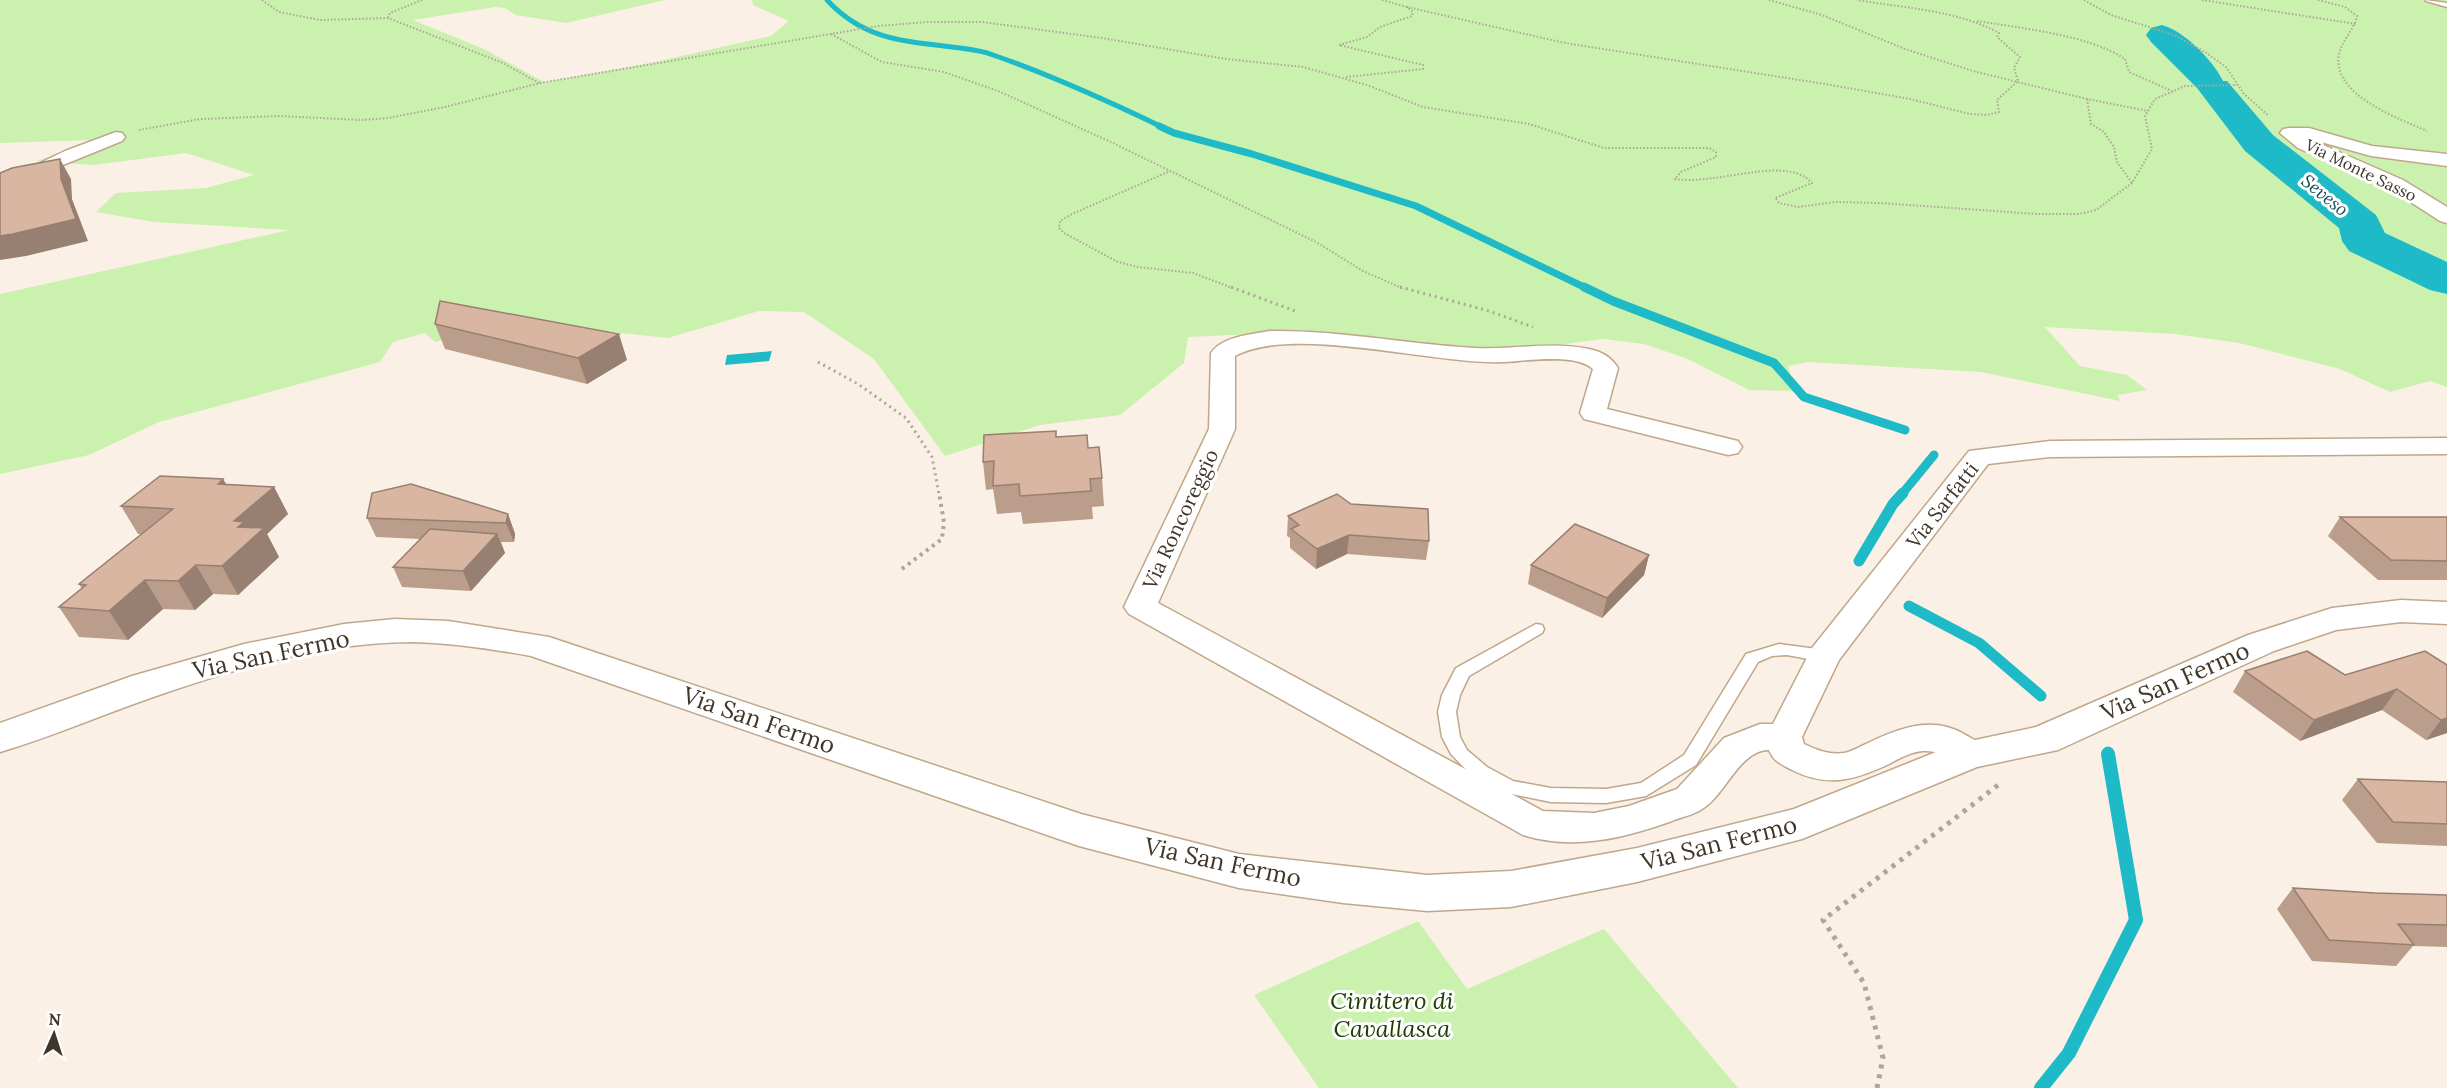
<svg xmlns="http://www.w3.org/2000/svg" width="2447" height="1088" viewBox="0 0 2447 1088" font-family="Lora,serif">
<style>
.green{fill:#caf1ae}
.water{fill:#1fbac7}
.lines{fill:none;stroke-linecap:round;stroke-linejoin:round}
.stream-far4{stroke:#1fbac7;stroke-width:5}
.stream-far3{stroke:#1fbac7;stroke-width:7}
.stream-far2{stroke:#1fbac7;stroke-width:9}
.stream-far1{stroke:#1fbac7;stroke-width:11}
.stream{stroke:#1fbac7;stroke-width:14}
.river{fill:#1fbac7;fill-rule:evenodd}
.service-casing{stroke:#c0a78b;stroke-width:3}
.minor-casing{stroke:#c0a78b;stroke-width:3}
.secondary-casing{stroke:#c0a78b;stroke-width:3}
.path-far3{stroke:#b0a59a;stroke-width:2;stroke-dasharray:1.5 2;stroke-linecap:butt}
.path-far2{stroke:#b0a59a;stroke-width:3;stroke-dasharray:2 4;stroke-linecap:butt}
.path-far1{stroke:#b0a59a;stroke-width:4;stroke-dasharray:3 4.5;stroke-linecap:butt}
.path{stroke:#b0a59a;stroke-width:5;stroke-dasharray:4 6;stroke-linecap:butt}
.service{fill:#fff;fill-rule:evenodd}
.minor{fill:#fff;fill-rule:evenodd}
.secondary{fill:#fff;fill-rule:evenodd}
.wall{fill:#ba9d8a}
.shaded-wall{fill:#977f71}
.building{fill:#d8b6a1;stroke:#977f71;stroke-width:1.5}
.labels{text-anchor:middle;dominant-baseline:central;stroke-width:6;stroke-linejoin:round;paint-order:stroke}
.far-street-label{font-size:16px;fill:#40362a;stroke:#fff}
.far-water-label{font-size:18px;font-style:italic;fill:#124e54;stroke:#fff}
.street-label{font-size:20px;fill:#40362a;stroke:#fff}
.near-street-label{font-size:24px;fill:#40362a;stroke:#fff}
.near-park-label{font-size:24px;font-style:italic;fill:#1f3b00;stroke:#fff}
</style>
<rect width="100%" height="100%" fill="#fbf0e5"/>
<g class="green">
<path d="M0,0h665l-99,23 -50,-8 -11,-7 -10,-1 -82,13 71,29 60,33 106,-19 121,-27 18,-15 -36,-16 -1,-5h1695v387l-17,-6 -40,11 -50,-23 -101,-26 -64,-9 -130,-7 35,39 47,9 20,15 -29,5 2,6 -139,-29 -174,-10 -19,4 8,25 -47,-1 -61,-31 -44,-15 -42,-5 -87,12 -131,-13 -104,-5 -92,4 -4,26 -64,52 -80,10 -95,31 -71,-97 -70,-47 -45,-1 -91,27 -150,-16 -83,20 -10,-9 -32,9 -13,20 -221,60 -70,33 -89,19v-180l289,-64 -135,-8 -58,-10 20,-19 90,-5 48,-13 -68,-22 -92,12 -57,-4 55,-21 -92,3z"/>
<path d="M1418,921l49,68 137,-60 134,159h-419l-65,-93z"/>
</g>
<path class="water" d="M772,351l-3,10 -44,4 2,-10z"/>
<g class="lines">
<path class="stream-far4" d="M827,0c36,39 75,41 125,47 14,2 28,3 41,8 58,20 115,46 169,72"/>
<path class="stream-far3" d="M1159,126l15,7 78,21 164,52 172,83"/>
<g class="stream-far2">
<path d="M1584,287l29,14 161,62 30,34 101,33"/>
<path d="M1902,494l32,-39"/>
</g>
<g class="stream-far1">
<path d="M1859,561l34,-57 10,-11"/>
<path d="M1909,606l70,37 62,53"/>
<path d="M2108,752l1,4"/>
</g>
<path class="stream" d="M2041,1088l28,-35 67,-133 -28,-166"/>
<path class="river" d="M2162,25c22,6 51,35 61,56h4l46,54 103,80 9,18 62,29v32l-17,-4 -81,-39 -7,-10 -3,-13 -94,-77 -48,-63 -46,-46 -5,-7 5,-7z"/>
<defs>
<g id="service">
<path d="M2425,0l22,3v4l-21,-6z"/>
<path d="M1536,624l6,1 2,4 -2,4 -73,43 -9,19 -4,17 4,25 7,13 20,17 26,14 38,7 55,1 35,-6 43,-28 62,-101 33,-10 45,6 6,2 2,4 -2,4 -6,2 -37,-7 -15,1 -14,6 -62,103 -50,31 -40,7 -55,-1 -49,-10 -29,-15 -22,-23 -9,-17 -4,-25 4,-17 14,-27z"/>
</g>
<g id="minor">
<path d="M2289,128h20l63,18 75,8v12l-76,-10 -64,-18 96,42 44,27v16l-7,-2 -51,-33 -91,-40 -18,-15 3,-4z"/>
<path d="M116,132l6,1 3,4 -3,4 -59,24 -63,32v-14l7,-4 58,-28z"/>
<path d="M1269,331c70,-1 137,13 206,17 38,2 76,-7 114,1 13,3 21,7 29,19l-11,41 131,32 4,6 -4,6 -10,2 -144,-36 -4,-6 13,-44c-18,-16 -66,-8 -89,-7 -71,3 -210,-38 -269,-6v73l-77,174 385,208 51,2 35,-7 48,-17 47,-51 36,-14h13l39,-76 157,-197 81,-10 397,-3v16l-397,3 -62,7 -149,196 -37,77 2,7c12,6 26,11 40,9 7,-1 15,-6 22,-9 31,-15 65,-29 98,-10 10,6 18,9 24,20l-5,9c-29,9 -34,-14 -60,-12 -12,1 -23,7 -34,13 -34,16 -61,24 -97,6 -11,-6 -18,-8 -23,-20 -30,0 -44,46 -67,59 -8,6 -21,8 -30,12 -48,17 -98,30 -149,14l-394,-221 -5,-7 85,-178 2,-76c12,-17 39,-18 58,-22z"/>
</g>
<path id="secondary" d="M2401,600l46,2v22l-46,-2 -65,8 -62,21 -216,99 -81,17 -175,72 -165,43 -126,25 -84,4 -84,-8 -104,-15 -160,-42 -548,-190c-39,-7 -79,-13 -118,-14 -86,0 -173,25 -254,53 -53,18 -105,41 -159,57v-29l132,-47 112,-32 100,-20 51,-5 53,2 101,16 532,177 158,40 188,21 84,-4 126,-23 157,-39 162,-65 80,-17 212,-92 84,-27z"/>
</defs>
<use href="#service" class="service-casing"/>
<use href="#minor" class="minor-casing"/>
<use href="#secondary" class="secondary-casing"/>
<g class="path-far3">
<path d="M262,0l17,12 41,8 68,-2 115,45 36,20"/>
<path d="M1769,0l53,15 83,34 68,22 114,28 61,12"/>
<path d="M2084,0l27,15 63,20 31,17 21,15 18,27 25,22"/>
<path d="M2202,0l154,24"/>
<path d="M2318,0l27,7 12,9c-3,14 -15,24 -18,38 -8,41 59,64 88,77"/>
<path d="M1407,7l158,36 266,42 79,14 60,15 17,1 12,-3 -2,-12 21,-19 -4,-13 6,-11 -23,-20 2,-4c-42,-23 -95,-25 -142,-33"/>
<path d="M388,18l2,-5 32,-13"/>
<path d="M1977,21c43,7 112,14 148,38l4,13 43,19"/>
<path d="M831,34l51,28 62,10 54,19 115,52 203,99 47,29 41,18"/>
<path d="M1346,77l77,-8v-4l-84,-20 28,-8 13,-10 32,-11 1,-4 -6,-5 -25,-7"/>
<path d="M2087,99l4,25 13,8 10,15 3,15 15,21"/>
<path d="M139,130l61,-11 80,-3 81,4 27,-2 57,-11 95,-24 338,-57 50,-4h54l120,16 124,21 77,8 64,18 56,22 106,17 75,24h105l7,4v5l-35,15 -6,7c37,6 96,-18 126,-4 4,1 8,5 11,8l-37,15 4,5 19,4 37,-5 45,1 157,11h42l17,-4 36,-27 20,-34 -7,-33 10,-17 30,-13 52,-1"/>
<path d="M1168,172l-96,42 -12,7 -1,7 5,5 54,29 20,5 55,6 42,16"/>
</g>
<g class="path-far2">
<path d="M1231,287l64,24"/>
<path d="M1400,287l89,24 44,16"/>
<path d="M818,362l40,22 48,34 26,39 7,37"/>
</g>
<path class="path-far1" d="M902,569l40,-30 2,-17 -5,-29"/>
<path class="path" d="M1877,1088l6,-30 -19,-75 -41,-63 179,-138"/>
<use href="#service" class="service"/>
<use href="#minor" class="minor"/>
<use href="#secondary" class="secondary"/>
</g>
<g class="wall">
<path d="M435,324l192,36 -40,24 -142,-35z"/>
<path d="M1057,437l31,11 14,30 2,28 -12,1 1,12 -70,5 -2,-12 -24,2 -4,-25 -7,1 -3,-28z"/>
<path d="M223,479l3,5 48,3 14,27 -21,20 12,23 -41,38 -25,-1 -18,16 -32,-1 -35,31 -49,-3 -20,-30 23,-18 -3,-5 62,-50h-3l-17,-28z"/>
<path d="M1351,504l78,37 -3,19 -79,-6 -31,15 -26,-21v-10l-3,-2 1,-20z"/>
<path d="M508,514l7,20 -1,8h-13l4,11 -34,38 -69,-4 -9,-20 27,-28 -44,-2 -9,-19z"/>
<path d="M2340,517h107v63h-69l-50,-44z"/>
<path d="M1649,555l-5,20 -42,43 -74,-34 3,-19z"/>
<path d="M2425,651l22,82 -21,7 -44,-30 -82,31 -67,-49 12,-21 100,4z"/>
<path d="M2358,779l89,3v64l-70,-3 -35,-43z"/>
<path d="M2293,888l82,5 72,2v52l-34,-1 -17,20 -84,-5 -35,-52z"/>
</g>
<g class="shaded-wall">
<path d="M60,159l11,20 1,20 16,42 -62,15 -26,4v-24z"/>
<path d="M619,334l8,26 -40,24 -9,-26z"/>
<path d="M223,479l15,28 -20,-23z"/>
<path d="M274,487l14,27 -21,20 12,23 -41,38 -16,-29 12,-45z"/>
<path d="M508,514l7,20 -1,8 -8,-19z"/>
<path d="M497,534l8,19 -34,38 -8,-20z"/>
<path d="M1349,535l-2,19 -31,15 1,-20z"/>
<path d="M1649,555l-5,20 -42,43 5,-20z"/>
<path d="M196,565l17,29 -18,16 -17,-29z"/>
<path d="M145,580l18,29 -35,31 -19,-29z"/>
<path d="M2397,689l-15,21 -82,31 14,-21z"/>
<path d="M2447,718v15l-21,7 15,-20z"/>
</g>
<g class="building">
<path d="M60,159l1,20 15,40 -63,15 -13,2v-63l12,-5z"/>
<path d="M440,301l179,33 -41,24 -143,-34z"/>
<path d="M1056,431v6l31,-2 1,13 11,-1 3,31 -12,1 1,12 -71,5 -1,-12 -26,2 1,-25 -11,1 1,-27z"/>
<path d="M160,476l63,3 -5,5 56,3 -40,34 10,1 -6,5 26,1 -42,38 -26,-1 -18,16 -33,-1 -36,31 -50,-4 27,-22 -7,-1 94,-75 -52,-3z"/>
<path d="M411,484l97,30 -2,9 -139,-5 5,-25z"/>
<path d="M1337,494l14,10 77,5 1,32 -80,-6 -32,14 -26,-20 8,-4 -11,-9z"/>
<path d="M2340,517h107v44l-56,-1z"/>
<path d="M1575,524l74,31 -42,43 -76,-33z"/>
<path d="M430,529l67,5 -34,37 -70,-4z"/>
<path d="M2307,651l38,24 80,-24 22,14v53l-6,2 -44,-31 -83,31 -69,-49z"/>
<path d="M2358,779l89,3v42l-54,-2z"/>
<path d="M2293,888l82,5 72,2v30l-49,-1 16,21 -85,-5z"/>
</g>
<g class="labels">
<g class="far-street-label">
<text transform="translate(2361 170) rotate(26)">Via Monte Sasso</text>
</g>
<g class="far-water-label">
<text transform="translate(2325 195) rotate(39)">Seveso</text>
</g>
<g class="street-label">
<text transform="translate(1942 505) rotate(-52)">Via Sarfatti</text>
<text transform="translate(1180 519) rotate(-65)">Via Roncoreggio</text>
</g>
<g class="near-street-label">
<text transform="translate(271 654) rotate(-12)">Via San Fermo</text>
<text transform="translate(2175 681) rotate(-24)">Via San Fermo</text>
<text transform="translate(759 720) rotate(19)">Via San Fermo</text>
<text transform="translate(1719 843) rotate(-14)">Via San Fermo</text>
<text transform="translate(1223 862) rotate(12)">Via San Fermo</text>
</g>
<g class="near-park-label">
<text x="1392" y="1000">Cimitero di<tspan x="1392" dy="28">Cavallasca</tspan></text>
</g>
</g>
<g transform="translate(54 1034) rotate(3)" stroke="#ffffff" stroke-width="4.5" paint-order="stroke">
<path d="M0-4.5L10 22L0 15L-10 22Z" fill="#40362a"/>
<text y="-9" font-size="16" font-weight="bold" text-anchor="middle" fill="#40362a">N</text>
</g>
</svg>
